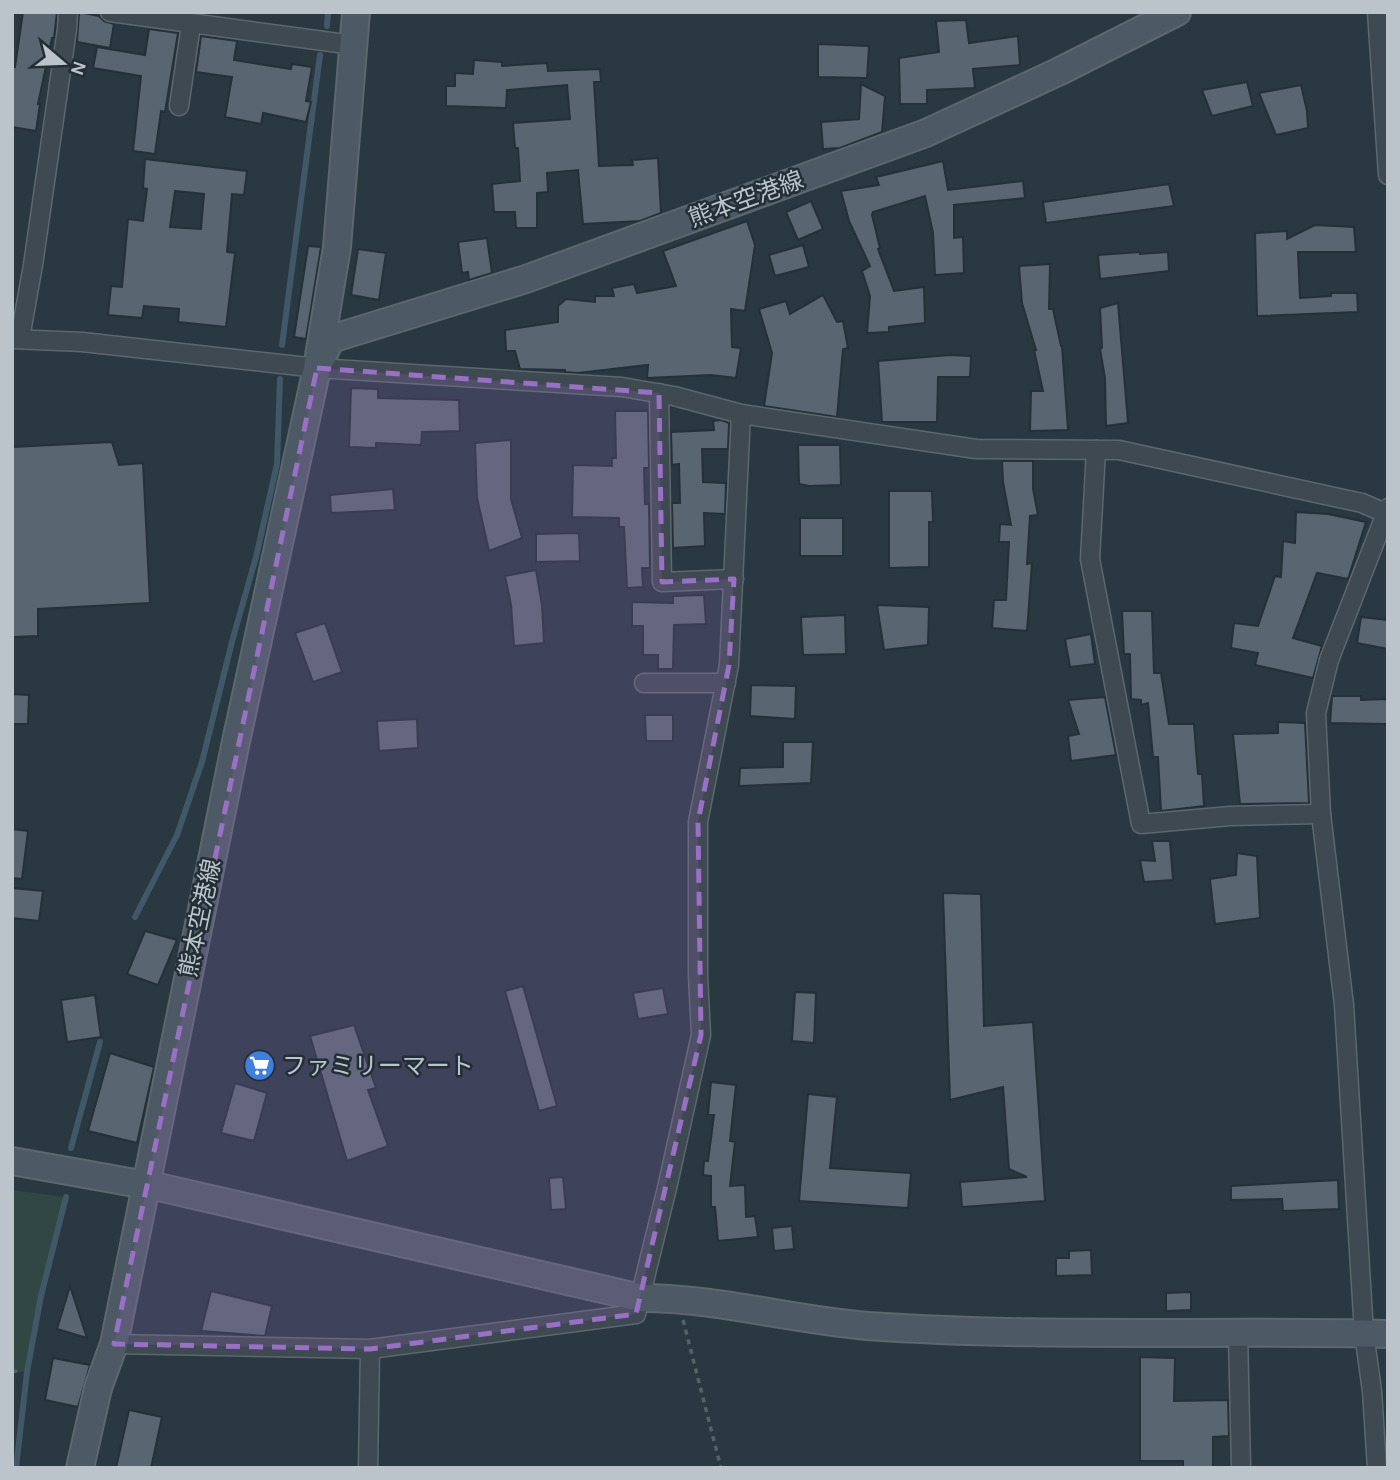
<svg xmlns="http://www.w3.org/2000/svg" width="1400" height="1480" viewBox="0 0 1400 1480" font-family="Karla,'Noto Sans JP',sans-serif">
<style>
.green{fill:#304744}
.lines{fill:none;stroke-linecap:round;stroke-linejoin:round}
.stream{stroke:#415868;stroke-width:6}
.building{fill:#596671;stroke:#253038;stroke-width:2;fill-rule:evenodd}
.street-casing{stroke:#5c676e;stroke-width:21}
.secondary-casing{stroke:#5c676e;stroke-width:30}
.path{stroke:#516564;stroke-width:3.5;stroke-dasharray:5 5;stroke-linecap:butt}
.street{stroke:#3e4951;stroke-width:18}
.secondary{stroke:#4d5964;stroke-width:26}
.marked{fill:#9870c4;fill-opacity:0.2;stroke:#9870c4;stroke-width:5;stroke-dasharray:14 9;stroke-linejoin:round}
.labels{text-anchor:middle;dominant-baseline:central;stroke-width:5;stroke-linejoin:round;paint-order:stroke}
.street-label{font-size:24px;fill:#bbc4cb;stroke:#232e37}
.poi-label{font-size:24px;fill:#bbc4cb;stroke:#232e37;text-anchor:start}
</style>
<rect width="100%" height="100%" fill="#2a3841"/>
<path class="green" d="M12,1190l54,7 -39,175h-15z"/>
<g class="lines">
<g class="stream">
<path d="M327,26l1,-14"/>
<path d="M282,345l38,-290"/>
<path d="M135,917l42,-82 25,-73 31,-124 23,-81 21,-93 3,-85"/>
<path d="M71,1148l29,-106"/>
<path d="M16,1468l11,-96 14,-76 25,-99"/>
</g>
</g>
<g class="building">
<path d="M23,12h34l-3,26h-2l-14,66h2l-4,27 -24,-4v-60h3z"/>
<path d="M79,12l20,4 5,5 10,3 -4,24 -33,-6z"/>
<path d="M966,20l3,23 49,-7 2,29 -47,4 2,19 -48,2v14h-27l-1,-46 40,-6 -3,-31z"/>
<path d="M149,29l29,4 -13,79 -4,-1 -6,43 -22,-3 8,-75 -48,-8 4,-21 48,8z"/>
<path d="M201,36l36,5 -3,19 57,9 1,-5 20,3 -6,34 5,1 -5,20 -43,-9 -2,11 -36,-7 7,-40 -36,-5z"/>
<path d="M818,44l51,2 -2,32 -49,-1z"/>
<path d="M474,60l28,2v4l45,-3 1,8 52,-2 1,13h-7l5,84 34,-1 -1,-5 26,-2 3,55 -21,8 -57,3 -5,-54 -31,3 1,19 -11,1v35h-21l-1,-16h-21l-2,-28 28,-3 -2,-33h-3l-2,-25 57,-4 -3,-34 -60,5 -1,18 -60,-2v-20h9v-13l18,1z"/>
<path d="M1247,82l6,24 -41,10 -10,-26z"/>
<path d="M861,84l24,12 -3,36 -42,16 -17,1 -2,-27 38,-3z"/>
<path d="M1301,85l6,26 1,17 -32,7 -17,-42z"/>
<path d="M145,159l102,12 -3,24 -12,-1 -5,58 8,1 -9,74 -48,-5 1,-13 -35,-3 -2,12 -34,-3 3,-29 11,1 6,-68 15,2 4,-32 -4,-1zM175,191l29,3 -3,35 -31,-2z"/>
<path d="M943,161l5,29 75,-9 2,17 -71,7v33l9,-1 1,36 -29,2 -2,-42 -8,-37 -52,16 -1,3 8,33 -2,1 16,42 30,-4 1,36 -36,4v5l-22,1 3,-37 -8,-25 8,-5 -21,-45 -8,-30 38,-6 -3,-8z"/>
<path d="M1169,184l5,22 -128,17 -3,-21z"/>
<path d="M811,201l12,28 -25,11 -12,-28z"/>
<path d="M747,221l8,24 -10,66 -14,-2 1,38 9,1 -5,30 -25,-3 -64,3 1,-13 -70,8 -13,-1v-2l-45,-1 -5,-18h-9l-1,-21 53,-8v-16l8,-7 29,3v-6h19l-2,-8 22,-4 3,9 39,-7 -13,-35z"/>
<path d="M1315,225l39,2 2,25h-58l2,46 31,-2v-3h26l1,19 -101,4 -2,-83 32,-2v8z"/>
<path d="M487,238l5,35 -23,7 -1,-8 -6,1 -4,-31z"/>
<path d="M803,245l6,22 -34,9 -6,-21z"/>
<path d="M308,246l13,1 -15,92 -12,-2z"/>
<path d="M358,249l28,4 -7,47 -28,-5z"/>
<path d="M1140,252v2l28,-2 1,19 -69,8 -2,-24z"/>
<path d="M1050,264l-1,45h4l8,37h1l6,84 -38,1 1,-40h12l-9,-41h2l-14,-47 -3,-37z"/>
<path d="M823,295l14,27 6,-1 5,27 -5,1 -6,68 -73,-11 8,-53 -13,-44 27,-8 4,13z"/>
<path d="M1118,303l10,120 -22,3 -1,-48 -5,-29 2,-1 -2,-40z"/>
<path d="M950,355l21,1 -1,21h-32l-1,45h-55l-4,-61z"/>
<path d="M351,388l27,1v9l81,2 1,31 -38,1 -1,13 -45,-2v5l-27,-1z"/>
<path d="M615,411h33l1,57h-5l1,36h4l1,64h-8l1,19 -16,1 -3,-61h-5v-9l-47,-1 1,-52 39,1v-8h4z"/>
<path d="M721,420l8,3 -1,26h-26l1,33 23,1 -1,31 -21,-1 1,33 -32,2 -1,-45h8l-1,-39 -7,1 -1,-33 43,-2 -1,-9z"/>
<path d="M511,440v59l11,39 -33,13 -12,-53 -2,-55z"/>
<path d="M112,442l7,23 24,-2 7,140 -112,6v27l-25,1 -1,-190z"/>
<path d="M798,445h42l1,40 -32,1 -10,-2z"/>
<path d="M1002,461h31v28l5,26 -8,1 -3,48 5,-1 -5,68 -35,-3 2,-28h12l3,-58h-10l1,-18 11,1 -8,-43z"/>
<path d="M393,489l2,21 -64,3 -1,-18z"/>
<path d="M889,491h43l1,31h-4v45l-40,1z"/>
<path d="M1296,512l32,2 38,8 -18,57 -31,-6 -24,65 29,8 -9,32 -58,-13 3,-12 -27,-5 3,-25 24,3 17,-50 6,1 2,-36 12,2z"/>
<rect x="800" y="518" width="43" height="38"/>
<path d="M579,533l1,28 -44,1v-28z"/>
<path d="M536,570l6,35 2,38 -30,3 -3,-41 -6,-29z"/>
<path d="M704,595l2,29 -32,1 -1,44h-15v-14h-15v-29h-11v-24l41,1v-7z"/>
<path d="M877,605l52,2 -1,38 -44,5z"/>
<path d="M1122,611h30l2,62h7l8,51h25l4,50h4l2,32 -43,5 -3,-54h-5l-5,-54 -7,2v-5l-10,-1 -1,-45h-6z"/>
<path d="M845,615l1,39 -43,1 -2,-38z"/>
<path d="M1361,617l27,3v29l-31,-6z"/>
<path d="M325,623l17,49 -29,10 -18,-49z"/>
<path d="M1091,634l4,30 -25,3 -5,-28z"/>
<path d="M751,685l45,1 -1,33 -45,-3z"/>
<path d="M12,694l17,1 -1,29h-16z"/>
<path d="M1332,696h29v4l27,-1v25l-58,-1z"/>
<path d="M1105,697l11,58 -45,6 -3,-25 11,-2 -11,-34z"/>
<path d="M645,715h28v26h-27z"/>
<path d="M417,719l1,29 -39,3 -2,-30z"/>
<path d="M1278,722l27,1 4,80 -69,1 -7,-70 45,-1z"/>
<path d="M783,742h30l-2,41 -72,3 1,-18 43,-1z"/>
<path d="M12,829l16,2 -6,48 -10,-1z"/>
<path d="M1152,841h18l3,39 -29,2 -4,-22 15,1z"/>
<path d="M1237,853l20,3 3,62 -45,6 -5,-45 26,-4z"/>
<path d="M12,888l31,3 -4,30 -27,-3z"/>
<path d="M943,893l38,1 3,132 49,-4 12,179 -83,6 -2,-25 67,-5 -18,-8 -6,-82 -53,13z"/>
<path d="M145,931l32,9 -19,45 -31,-11z"/>
<path d="M523,986l34,120 -18,5 -34,-120z"/>
<path d="M663,988l5,26 -30,5 -5,-26z"/>
<path d="M795,992l21,1 -2,50 -22,-2z"/>
<path d="M95,995l6,42 -34,5 -6,-42z"/>
<path d="M354,1025l22,63 -8,2 20,56 -41,15 -37,-125z"/>
<path d="M110,1053l44,14 -17,76 -49,-12z"/>
<path d="M711,1082l25,3 -6,56 5,1 -5,44 15,-1 1,32 9,-1 3,21 -40,4 -3,-34h-4v-31l-8,-1 1,-14h4l6,-46h-6z"/>
<path d="M235,1083l32,10 -13,48 -33,-8z"/>
<path d="M808,1094l29,3 -7,71 81,5 -3,35 -109,-7z"/>
<path d="M563,1177l3,32 -15,1 -2,-32z"/>
<path d="M1338,1180l1,29 -56,2 -1,-12 -51,1v-14z"/>
<path d="M792,1226l2,23 -20,2 -2,-23z"/>
<path d="M1091,1250l1,25 -36,1v-18h13v-7z"/>
<path d="M70,1286l17,52 -30,-9z"/>
<path d="M211,1291l61,15 -7,30 -64,-5z"/>
<path d="M1191,1292v18l-25,1v-18z"/>
<path d="M1140,1357l35,1 -1,43 54,-1 1,36 -16,1v31h-30v-7h-43z"/>
<path d="M53,1358l37,7 -12,42 -33,-7z"/>
<path d="M129,1410l33,7 -11,51h-35z"/>
</g>
<g class="lines">
<defs>
<g id="street">
<path d="M110,12l243,33"/>
<path d="M1377,12l11,163"/>
<path d="M179,106l12,-81"/>
<path d="M20,338l13,-73 34,-236 1,-17"/>
<path d="M12,339l70,3 235,26 305,19 52,9 67,18 235,35 143,1 243,53 23,10"/>
<path d="M659,393l3,189 72,-3"/>
<path d="M1096,450l-6,109 51,265 89,-8 91,-2"/>
<path d="M644,683h82"/>
<path d="M1238,1333l3,135"/>
<path d="M114,1344l256,5 266,-35 31,-126 34,-153 -3,-60v-153l31,-157 12,-251"/>
<path d="M368,1468l2,-119"/>
<path d="M1377,1468l-5,-77 -8,-58 -20,-328 -23,-191 -5,-101 13,-53 59,-152"/>
</g>
<g id="secondary">
<path d="M320,361l11,-22 195,-60 400,-146 132,-61 119,-60"/>
<path d="M12,1161l134,24"/>
<path d="M154,1186l487,112c77,0 151,22 227,28 173,12 346,4 520,8"/>
<path d="M80,1468l18,-80 16,-44 121,-598 82,-378 20,-121 19,-235"/>
</g>
</defs>
<use href="#street" class="street-casing"/>
<use href="#secondary" class="secondary-casing"/>
<g class="path">
<path d="M683,1320l38,148"/>
<path d="M12,1371l9,1"/>
</g>
<use href="#street" class="street"/>
<use href="#secondary" class="secondary"/>
</g>
<path class="marked" d="M317,368l342,25 3,189 72,-3 -5,86 -31,157 3,213 -65,279 -266,35 -256,-5z"/>
<defs>
<symbol id="supermarket-disc" viewBox="-11 -11 22 22"><circle r="9.5" fill="#3f7fe0" stroke="#232e37"/><path d="M-6-5.5h2.5l.6 2H6L4.5 2H-2.5L-4.4-4H-6ZM-1.5 3.2a1.3 1.3 0 1 0 .1 0ZM3 3.2a1.3 1.3 0 1 0 .1 0Z" fill="#fff"/></symbol>
</defs>
<g fill-rule="evenodd">
<use href="#supermarket-disc" x="242" y="1048" width="35" height="35"/>
</g>
<g class="labels">
<g class="street-label">
<text transform="translate(746 199) rotate(-20)">熊本空港線</text>
<text transform="translate(200 918) rotate(-78)">熊本空港線</text>
</g>
<g class="poi-label">
<text x="282" y="1066">ファミリーマート</text>
</g>
</g>
<rect width="1400" height="1480" fill="none" stroke="#bbc4cb" stroke-width="28"/>
<g transform="translate(63 63) rotate(109)" stroke="#232e37" stroke-width="5" paint-order="stroke">
<path d="M0-5L12 26L0 18L-12 26Z" fill="#bbc4cb"/>
<text y="-10" font-size="19" font-weight="bold" text-anchor="middle" fill="#bbc4cb">N</text>
</g>
</svg>
